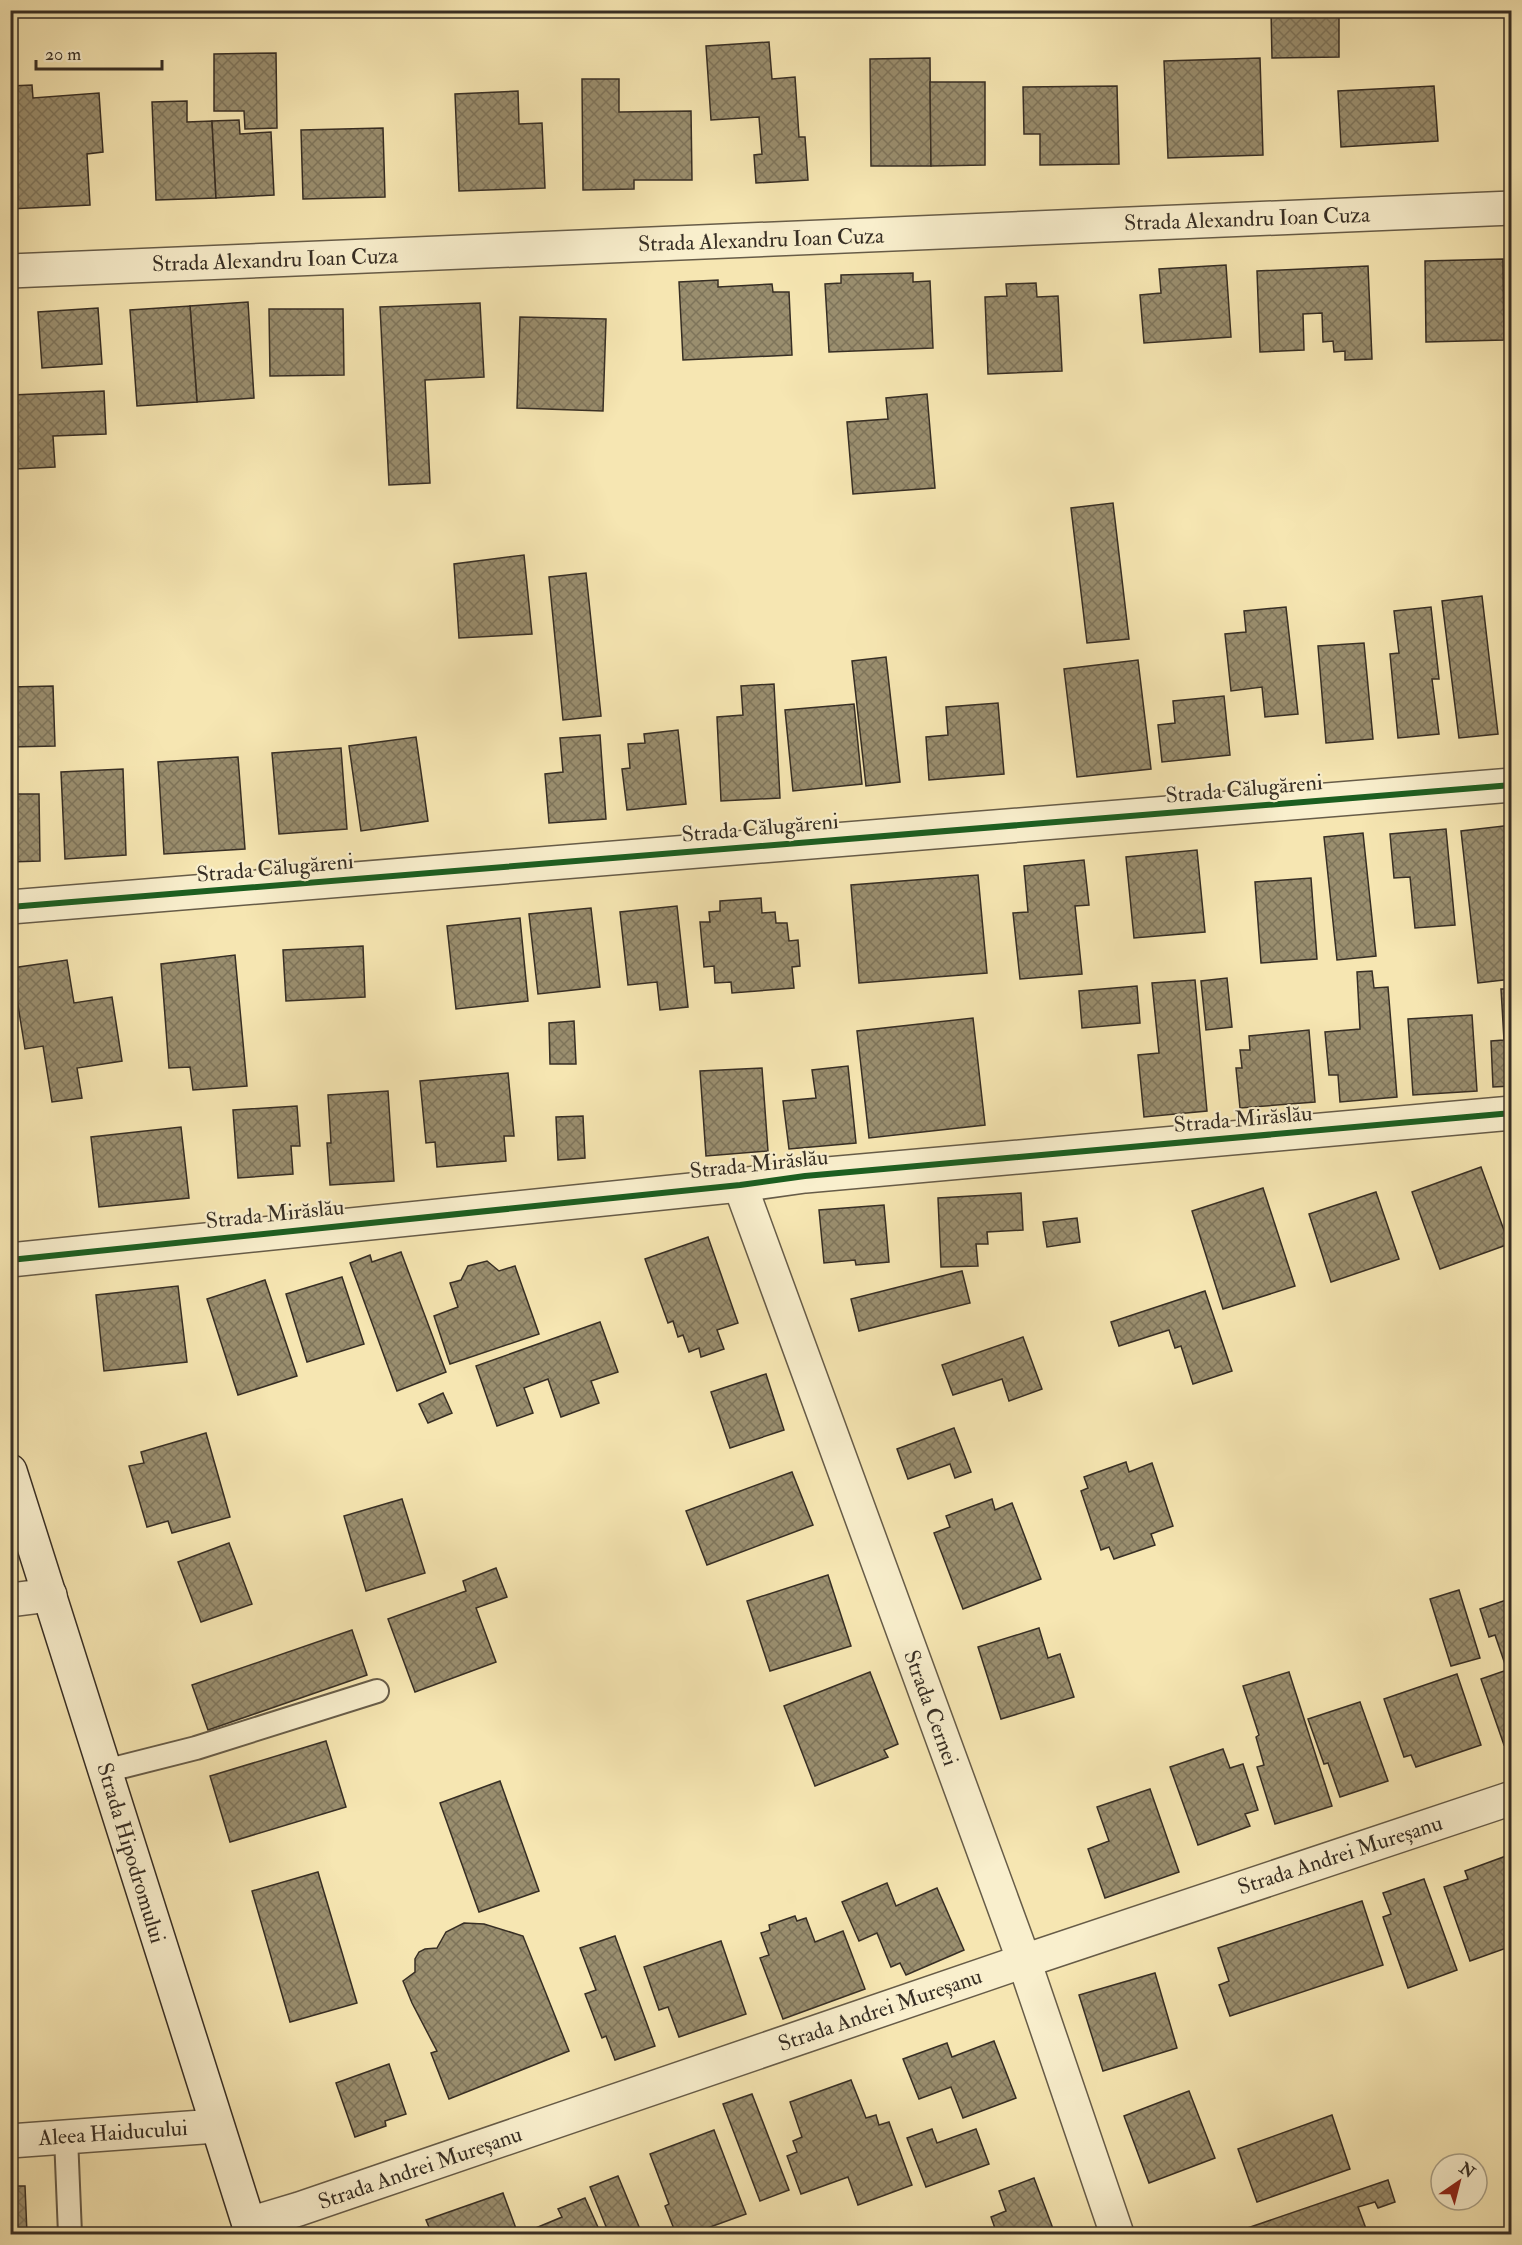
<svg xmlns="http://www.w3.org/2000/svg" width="1522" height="2245" viewBox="0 0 1522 2245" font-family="'IM FELL Double Pica',serif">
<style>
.building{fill:url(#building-cross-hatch);stroke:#372e24;stroke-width:1.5}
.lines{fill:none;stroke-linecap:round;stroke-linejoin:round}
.lane-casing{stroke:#675c48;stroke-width:26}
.street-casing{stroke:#675c48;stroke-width:36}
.secondary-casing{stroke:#372e24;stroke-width:36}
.lane{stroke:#f9efcd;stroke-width:22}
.street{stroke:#f9efcd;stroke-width:33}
.secondary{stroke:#f9efcd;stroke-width:33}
.cycleway-casing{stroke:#f9efcd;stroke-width:10}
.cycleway{stroke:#1b5e20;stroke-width:6}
.labels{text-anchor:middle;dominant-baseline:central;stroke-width:4.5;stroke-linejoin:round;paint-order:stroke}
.street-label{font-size:22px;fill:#372e24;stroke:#f9efcd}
</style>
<defs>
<pattern id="building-cross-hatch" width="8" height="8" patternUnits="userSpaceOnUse" patternTransform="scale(1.5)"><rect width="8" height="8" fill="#9a8e6e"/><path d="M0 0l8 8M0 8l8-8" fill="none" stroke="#7e745a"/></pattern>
</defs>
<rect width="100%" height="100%" fill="#f6e6b2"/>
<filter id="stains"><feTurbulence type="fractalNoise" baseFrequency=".00333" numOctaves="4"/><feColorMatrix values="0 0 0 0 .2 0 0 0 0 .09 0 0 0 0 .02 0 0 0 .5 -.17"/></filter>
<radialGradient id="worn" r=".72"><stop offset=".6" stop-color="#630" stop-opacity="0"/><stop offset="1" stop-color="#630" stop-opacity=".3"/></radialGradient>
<g class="building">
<path d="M1271,10h68v47l-67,1z"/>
<path d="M769,42l3,37 23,-2 4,60h6l3,43 -52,3 -2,-28 8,-1 -3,-37 -48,3 -5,-74z"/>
<path d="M276,53l1,75 -32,1 -1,-18h-30v-57z"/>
<path d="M930,58l1,108h-60l-1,-107z"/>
<path d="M1260,58l3,97 -95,3 -4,-97z"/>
<path d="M582,79h37v33l72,-1 1,69h-58v9l-51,1z"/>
<path d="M930,82h55v83l-54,1z"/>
<path d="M32,85l1,13 66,-5 4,59 -16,2 3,51 -80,4v-123z"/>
<path d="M1117,86l2,78 -79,1v-31h-16l-1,-47z"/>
<path d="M1434,86l4,55 -97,6 -3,-56z"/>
<path d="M518,91l1,33 23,-1 3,65 -86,3 -4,-97z"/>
<path d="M187,101v21l25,-1 4,77 -60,2 -4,-98z"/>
<path d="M239,120l1,14 31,-2 3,63 -58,3 -4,-77z"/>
<path d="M383,128l2,69 -82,2 -2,-69z"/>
<path d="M1503,259l1,81 -78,2 -1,-81z"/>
<path d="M1226,265l5,72 -87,6 -4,-48 21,-2 -2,-24z"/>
<path d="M1368,266l4,93 -27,1v-9l-11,1 -1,-11 -10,1 -1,-29 -19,1 1,36 -44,2 -3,-81z"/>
<path d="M913,273v9l17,-1 3,67 -104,4 -4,-68 16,-1v-8z"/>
<path d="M718,280v7l54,-3 1,8h16l3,63 -109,5 -4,-78z"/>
<path d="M1036,283l1,14 21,-1 4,75 -74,3 -3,-77 22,-1 -1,-12z"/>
<path d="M248,302l6,96 -57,4 -7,-96z"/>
<path d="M480,303l4,74 -59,3 5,103 -41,2 -9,-178z"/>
<path d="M190,306l7,96 -60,4 -7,-96z"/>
<path d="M98,308l4,56 -60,4 -4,-56z"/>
<path d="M269,309h74l1,66 -74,1z"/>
<path d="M520,317l86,2 -3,92 -86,-3z"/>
<path d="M104,391l2,43 -53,2 2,31 -40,2 -3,-74z"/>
<path d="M927,394l8,94 -82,6 -6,-72 41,-3 -2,-21z"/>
<path d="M1113,503l16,136 -42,4 -16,-135z"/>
<path d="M524,555l8,79 -73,4 -5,-74z"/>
<path d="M586,573l15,143 -38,4 -14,-143z"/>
<path d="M1482,596l16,138 -39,4 -17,-137z"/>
<path d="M1286,607l12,107 -33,3 -3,-30 -31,4 -6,-57 21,-2 -2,-21z"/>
<path d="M1431,607l8,72h-7l7,55 -41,4 -8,-84 9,-1 -5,-42z"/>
<path d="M1364,643l9,96 -47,4 -8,-97z"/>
<path d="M886,657l14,125 -34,4 -14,-125z"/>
<path d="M1138,660l13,109 -74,8 -13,-108z"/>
<path d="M774,684l6,114 -59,3 -4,-84 26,-2 -2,-29z"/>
<path d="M53,686l2,60 -45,1v-60z"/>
<path d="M1224,696l6,59 -68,7 -4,-37 17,-2 -2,-22z"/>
<path d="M998,703l6,71 -75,6 -3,-43 22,-2 -2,-28z"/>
<path d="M854,704l8,80 -69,7 -8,-81z"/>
<path d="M678,730l8,74 -59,6 -5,-41 8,-1 -2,-24 17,-1 -1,-9z"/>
<path d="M600,735l6,84 -57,4 -4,-49 18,-2 -3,-34z"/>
<path d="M416,737l12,84 -67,10 -12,-85z"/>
<path d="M341,748l6,81 -68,5 -7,-81z"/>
<path d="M238,757l7,92 -81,5 -6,-92z"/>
<path d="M123,769l3,86 -61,4 -4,-87z"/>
<path d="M10,794h29l1,67 -30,1z"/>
<path d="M1512,825v41h-5l5,41v72l-34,4 -17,-152z"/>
<path d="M1446,829l9,96 -40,3 -5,-51 -16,1 -4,-44z"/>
<path d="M1363,833l13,123 -39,4 -13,-123z"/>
<path d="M1197,850l8,82 -71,6 -8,-81z"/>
<path d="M1084,860l5,45 -14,1 7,68 -62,5 -7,-66 15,-1 -4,-46z"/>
<path d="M978,875l9,98 -128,10 -8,-98z"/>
<path d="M1311,878l6,81 -56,4 -6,-81z"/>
<path d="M761,898l1,15 13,-1 1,11h11l2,18 9,-1 2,26 -8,1 2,21 -62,5 -1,-11 -16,1 -1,-17 -10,1 -4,-45h10l-1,-10 11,-1v-10z"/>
<path d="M677,906l11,101 -28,3 -3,-28 -29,3 -8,-73z"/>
<path d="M591,908l9,79 -62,7 -9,-80z"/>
<path d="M520,918l8,83 -72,8 -9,-83z"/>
<path d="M363,946l2,51 -79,4 -3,-51z"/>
<path d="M235,955l12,131 -54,4 -3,-23 -21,1 -8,-104z"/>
<path d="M67,960l7,43 38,-6 10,64 -45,7 5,30 -30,4 -9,-56 -18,3 -13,-81z"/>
<path d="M1372,971l2,17 14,-1 9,110 -57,5 -2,-27h-9l-4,-43 35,-3 -3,-57z"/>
<path d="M1227,978l5,49 -26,3 -5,-49z"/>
<path d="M1195,980l12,131 -63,6 -6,-62 21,-2 -7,-70z"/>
<path d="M1137,986l3,37 -58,5 -3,-37z"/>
<path d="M1501,989h11v97l-19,1 -2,-46 13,-1z"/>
<path d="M1472,1015l5,76 -64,4 -5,-76z"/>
<path d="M973,1018l12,107 -116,13 -12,-107z"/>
<path d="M574,1021l2,43h-26l-1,-41z"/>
<path d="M1309,1030l6,72 -75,6 -4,-40h6l-2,-18h10l-1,-14z"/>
<path d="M848,1066l8,77 -67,6 -6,-48 33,-3 -4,-28z"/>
<path d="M762,1068l6,83 -62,5 -6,-85z"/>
<path d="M508,1073l6,63h-10l2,25 -69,6 -2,-25 -9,1 -6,-62z"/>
<path d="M388,1091l6,90 -64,4 -3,-42h4l-3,-48z"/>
<path d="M297,1106l3,40h-9l2,28 -55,4 -5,-68z"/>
<path d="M583,1116l2,42 -27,2 -2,-43z"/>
<path d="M181,1127l8,71 -90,9 -8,-70z"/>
<path d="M1481,1167l28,77 -69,25 -28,-77z"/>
<path d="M1263,1188l32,98 -72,23 -31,-98z"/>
<path d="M1376,1192l23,67 -68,23 -22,-68z"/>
<path d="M1021,1193l2,37 -36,2 1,12h-12l2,22 -37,1 -3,-69z"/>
<path d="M884,1205l5,57 -33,3 -1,-5 -31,3 -5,-53z"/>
<path d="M1077,1218l3,24 -33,5 -4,-25z"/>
<path d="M708,1237l30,86 -21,7 7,19 -23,8 -2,-9 -10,4 -6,-17 -5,2 -5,-16 -5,2 -23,-64z"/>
<path d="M401,1252l45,120 -49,19 -47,-128 20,-8 2,7z"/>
<path d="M487,1261l12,10 16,-5 24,68 -89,30 -16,-48 24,-9 -8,-24 11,-3 7,-14z"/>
<path d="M962,1271l8,32 -111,28 -8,-32z"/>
<path d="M342,1277l22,67 -57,18 -21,-68z"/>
<path d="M265,1280l32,96 -59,19 -31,-96z"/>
<path d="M178,1286l9,76 -83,9 -8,-76z"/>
<path d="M1205,1291l27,80 -39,13 -12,-38 -6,2 -6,-18 -50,16 -8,-24z"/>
<path d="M600,1322l18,50 -27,9 8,22 -38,14 -13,-38 -24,9 9,25 -36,13 -21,-60z"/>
<path d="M1023,1337l19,52 -33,12 -7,-22 -49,16 -11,-30z"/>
<path d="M766,1374l18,56 -54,18 -19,-56z"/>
<path d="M443,1393l9,20 -24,10 -9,-19z"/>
<path d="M954,1428l17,44 -16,6 -5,-14 -42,15 -11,-30z"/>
<path d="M206,1433l24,84 -58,16 -4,-12 -21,6 -18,-61 15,-3 -3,-11z"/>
<path d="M1126,1462l3,10 23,-9 21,63 -22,8 4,11 -41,14 -5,-12 -8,3 -20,-59 7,-3 -4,-11z"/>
<path d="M792,1472l21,53 -106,40 -21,-54z"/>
<path d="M402,1499l23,74 -59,18 -22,-75z"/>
<path d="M992,1499l3,11 17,-7 29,76 -78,30 -29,-76 16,-6 -4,-11z"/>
<path d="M229,1543l23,61 -51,18 -23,-60z"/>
<path d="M496,1568l11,29 -31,11 20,54 -81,30 -27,-73 78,-28 -3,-10z"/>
<path d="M828,1575l23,71 -81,25 -23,-70z"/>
<path d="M1459,1590l21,68 -29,8 -21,-67z"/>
<path d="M1512,1598v144l-8,3 -23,-66 26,-9 -12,-35 -6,2 -9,-28z"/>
<path d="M1039,1628l9,30 12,-4 14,43 -73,22 -23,-72z"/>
<path d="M352,1630l15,45 -159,55 -16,-45z"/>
<path d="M870,1672l28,72 -14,6 4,7 -73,29 -31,-80z"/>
<path d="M1289,1672l43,134 -57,18 -18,-57 7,-2 -8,-28 3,-2 -16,-49z"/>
<path d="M1457,1674l24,71 -65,22 -5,-12 -7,2 -20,-58z"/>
<path d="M1360,1702l28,79 -48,16 -12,-34 -4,1 -16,-45z"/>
<path d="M326,1741l20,66 -116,35 -20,-66z"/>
<path d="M1223,1749l7,19 13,-4 15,46 -13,4 5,12 -52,19 -28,-78z"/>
<path d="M500,1781l39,110 -60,21 -39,-109z"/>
<path d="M1150,1789l29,83 -74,26 -17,-49 21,-8 -12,-34z"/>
<path d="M1506,1856l4,9 2,-1v82l-42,15 -26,-74 24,-8 -3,-8z"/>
<path d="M318,1872l39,131 -67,19 -38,-131z"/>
<path d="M1424,1879l33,91 -49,18 -25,-71 8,-3 -8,-21z"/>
<path d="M887,1883l9,23 41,-18 27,62 -58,25 -6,-12 -9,4 -14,-34 -18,8 -17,-39z"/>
<path d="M1362,1901l21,64 -153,51 -11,-31 10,-4 -11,-33z"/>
<path d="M795,1916l2,5 9,-3 9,24 28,-11 22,58 -82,30 -23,-61 9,-3 -8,-22 9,-3 -1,-5z"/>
<path d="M464,1923l20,1 39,12 46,115 -120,48 -18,-46 6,-2 -25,-48 -9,-22 12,-9v-13l4,-7 6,-3 12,-1 9,-16z"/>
<path d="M615,1936l40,110 -40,14 -9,-24 -4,2 -17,-44 11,-4 -16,-42z"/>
<path d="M721,1941l25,73 -67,23 -11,-30 -9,3 -15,-43z"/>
<path d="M1155,1973l22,75 -74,23 -24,-76z"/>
<path d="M994,2041l22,57 -53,20 -12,-31 -32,12 -16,-40 44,-16 5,14z"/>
<path d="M389,2064l17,50 -21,7 1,5 -31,11 -19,-54z"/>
<path d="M851,2080l15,38 10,-3 3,10 10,-3 23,63 -54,20 -10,-28 -47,17 -14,-38 10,-4 -4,-11 9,-4 -12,-35z"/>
<path d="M1189,2091l26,67 -66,25 -25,-67z"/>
<path d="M752,2094l37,96 -29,11 -37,-97z"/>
<path d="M1332,2115l18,54 -93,33 -19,-53z"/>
<path d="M932,2129l5,14 39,-14 13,35 -63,23 -19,-49z"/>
<path d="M714,2130l32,84 -55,20h-15l-11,-28 4,-2 -19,-50z"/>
<path d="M618,2176l24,58h-33l-19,-47z"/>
<path d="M1034,2178l21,56h-58l-6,-17 15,-6 -7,-20z"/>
<path d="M1388,2180l7,22 -17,6 -3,-6 -17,5 10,27h-138z"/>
<path d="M10,2186h15l2,48h-17z"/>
<path d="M503,2193l15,41h-86l-6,-14z"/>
<path d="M585,2198l16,36h-68l-2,-4 31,-13 -4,-8z"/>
</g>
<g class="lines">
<defs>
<g id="lane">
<path d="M105,1771l91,-23 181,-57"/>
<path d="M66,2137l4,97"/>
</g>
<g id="street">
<path d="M10,271l1502,-63"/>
<path d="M10,907l1502,-122"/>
<path d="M740,1185l284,776 93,273"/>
<path d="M10,1260l730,-75 65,-9 707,-63"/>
<path d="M10,1600l40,-5"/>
<path d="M10,2141l206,-15"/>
<path d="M249,2224l50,-15 725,-248 488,-163"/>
</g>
<path id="secondary" d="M10,1471l242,763"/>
</defs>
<use href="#lane" class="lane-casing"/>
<use href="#street" class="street-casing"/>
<use href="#secondary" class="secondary-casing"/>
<use href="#lane" class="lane"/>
<use href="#street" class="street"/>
<use href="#secondary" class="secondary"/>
<defs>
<g id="cycleway">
<path d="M10,907l1502,-122"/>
<path d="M10,1260l730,-75 65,-9 707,-63"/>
</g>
</defs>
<use href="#cycleway" class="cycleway-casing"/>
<use href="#cycleway" class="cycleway"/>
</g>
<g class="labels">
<g class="street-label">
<text transform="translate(1247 219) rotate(-2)">Strada Alexandru Ioan Cuza</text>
<text transform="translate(761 240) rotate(-2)">Strada Alexandru Ioan Cuza</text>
<text transform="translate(275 260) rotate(-2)">Strada Alexandru Ioan Cuza</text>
<text transform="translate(1244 789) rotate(-5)">Strada Călugăreni</text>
<text transform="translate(760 828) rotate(-5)">Strada Călugăreni</text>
<text transform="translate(275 868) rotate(-5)">Strada Călugăreni</text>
<text transform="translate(1243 1119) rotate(-5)">Strada Mirăslău</text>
<text transform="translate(759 1164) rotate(-6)">Strada Mirăslău</text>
<text transform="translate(275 1214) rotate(-6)">Strada Mirăslău</text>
<text transform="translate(931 1708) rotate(70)">Strada Cernei</text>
<text transform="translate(131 1853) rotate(73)">Strada Hipodromului</text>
<text transform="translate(1340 1855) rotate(-18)">Strada Andrei Mureșanu</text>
<text transform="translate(880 2010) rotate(-19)">Strada Andrei Mureșanu</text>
<text transform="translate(113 2133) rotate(-4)">Aleea Haiducului</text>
<text transform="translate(420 2168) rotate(-19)">Strada Andrei Mureșanu</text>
</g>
</g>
<rect width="1522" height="2245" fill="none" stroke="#f6e6b2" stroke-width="36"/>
<rect x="12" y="12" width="1498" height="2221" fill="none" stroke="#372e24" stroke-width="3"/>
<rect x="18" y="18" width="1486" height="2209" fill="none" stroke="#372e24" stroke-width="1.5"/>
<g transform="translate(1459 2182) rotate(35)"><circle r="28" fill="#f9efcd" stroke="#aba289" stroke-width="1.5"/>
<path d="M0-4.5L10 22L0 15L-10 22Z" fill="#8f2418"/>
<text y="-9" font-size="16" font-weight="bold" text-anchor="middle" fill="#372e24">N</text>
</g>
<path d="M36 60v9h126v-9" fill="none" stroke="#372e24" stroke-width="3"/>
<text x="45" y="60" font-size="18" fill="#372e24" stroke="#f9efcd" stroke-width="4.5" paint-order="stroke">20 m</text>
<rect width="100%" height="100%" filter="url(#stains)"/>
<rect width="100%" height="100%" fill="url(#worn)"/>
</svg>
